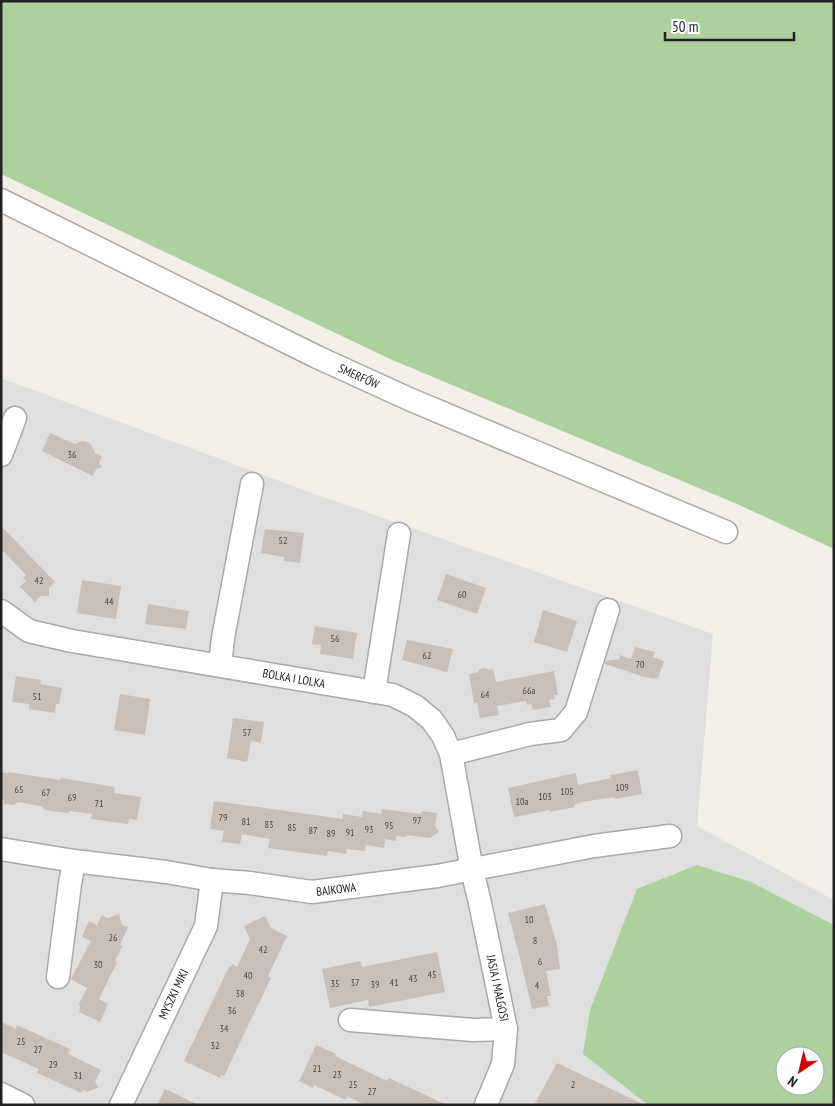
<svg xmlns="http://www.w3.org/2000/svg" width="835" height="1106" viewBox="0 0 835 1106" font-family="'PT Sans Narrow',sans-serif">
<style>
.residential{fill:#e0dfdf;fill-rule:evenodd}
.forest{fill:#add19e;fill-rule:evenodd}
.building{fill:#c7bfb8}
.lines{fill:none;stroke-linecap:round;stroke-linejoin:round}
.minor-casing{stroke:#a9a9a9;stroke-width:25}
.minor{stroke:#fff;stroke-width:22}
.labels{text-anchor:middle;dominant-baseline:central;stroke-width:4;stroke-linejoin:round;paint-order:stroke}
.number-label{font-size:10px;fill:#4b4948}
.street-label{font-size:12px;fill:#222;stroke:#fff}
</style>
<rect width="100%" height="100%" fill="#f2efe9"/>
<path class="residential" d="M1,378l300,111 412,145 -16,192 137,74v205h-833zM785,1056h30v30h-30z"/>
<g class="forest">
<path d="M1,1h833v548l-97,-45 -347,-145 -389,-185z"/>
<path d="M697,865l54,17 83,43v180h-186l-65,-51 7,-44 47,-121zM785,1056h30v30h-30z"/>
</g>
<g class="building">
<path d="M50,433l25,11 7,-3 6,1 4,4 3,7 7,3 -3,7 3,4 -6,2 -3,7 -51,-25z"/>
<path d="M1,526l54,56 -6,6v8h-8l-6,6 -15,-15 6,-6 -3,-3 3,-3 -25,-26z"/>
<path d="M265,529l39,4 -4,30 -16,-2v-4l-23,-4z"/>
<path d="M446,574l40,14 -9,26 -40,-14z"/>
<path d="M82,580l39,6 -5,33 -39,-6z"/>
<path d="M148,604l41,7 -3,18 -41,-5z"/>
<path d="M543,610l34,11 -10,31 -33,-10z"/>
<path d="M315,626l42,7 -4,26 -33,-5 1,-9 -9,-1z"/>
<path d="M407,640l46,9 -6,23 -45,-12z"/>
<path d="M635,647l20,5 -2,5 11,4 -6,17h-3v1l-14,-3 -36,-12 1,-3 13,-2 1,-4 11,4z"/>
<path d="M486,668l3,2 4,-1 3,13 58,-11 4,24h-4l1,4 -6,1 2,7 -18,3 -2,-6 -4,1 -1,-4 -29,5 2,9 -19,3 -3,-16 -3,1 -5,-29 9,-2 2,-3z"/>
<path d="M16,676l25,4 -1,4 22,4 -3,16h-3l-1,9 -26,-4v-5l-17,-2z"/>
<path d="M120,694l30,5 -5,36 -31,-5z"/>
<path d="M233,718l31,4 -3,21 -10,-2 -4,21 -20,-4z"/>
<path d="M638,770l4,24 -27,5v-2l-33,5 -8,3 1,2 -25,5v-2l-36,7 -6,-29 68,-15 2,12 33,-7 -1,-3z"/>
<path d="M1,772l7,1v-1l52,8 1,-2 54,9 -1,6 27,4 -4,23 -8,-1 -1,5 -37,-5 1,-5 -21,-3 -4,2 -22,-3 -4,-4 -23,-4 -4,3 -11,-1 1,-4h-3z"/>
<path d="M214,801l129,18v-5l19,3 1,-6 18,3 1,-5 39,5 1,-3 15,2 -2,13 4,6 -9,6 -23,-3 -1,2 -10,-1v5l-11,-2 -1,9 -18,-3 -1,6 -18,-2 -1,5 -18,-3 -1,5 -8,-1 -51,-7 2,-9 -28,-5 -2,10 -18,-2 2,-11 -14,-2z"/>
<path d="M545,904l12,41 3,24 -14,2 5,25h-4l2,10 -17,3 -13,-55 -11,-41z"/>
<path d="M119,914l3,11 6,2 -8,18 2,1 -7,15 2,1 -18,37 9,5 -8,18 -21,-10 1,-4 -1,-4 8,-16 -16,-9 20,-38 -9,-4 7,-16 8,4 5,-10 6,3z"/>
<path d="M265,916l6,12 16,8 -19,40 3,2 -47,98 -3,-1 -1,3 -36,-17 45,-94h2l1,-3 5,3 13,-28 -6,-13z"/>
<path d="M437,952l8,40 -76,15 -1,-7 -38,8 -8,-39 38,-8 2,6z"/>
<path d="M1,1022l15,7 1,-4 53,24 -2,5 33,16 -6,11 3,7 -11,4 -4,-2 -2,3 -44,-20 2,-4 -38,-17z"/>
<path d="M316,1045l20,9 -1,2 52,25 2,-3 58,27h-82l-18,-9 -1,4 -32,-15 -1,3 -14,-7z"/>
<path d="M557,1063l88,42h-111z"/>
<path d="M165,1089l34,16h-42z"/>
</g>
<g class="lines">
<defs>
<g id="minor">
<path d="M1,200l316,157 92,42 317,133"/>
<path d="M1,455l14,-37"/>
<path d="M1,611l28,20 43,10 321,54 22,11 17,14 11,16 8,18 21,116 8,33 26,126 -3,35 -17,41"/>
<path d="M220,665l3,-27 29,-154"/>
<path d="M374,692l25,-158"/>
<path d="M451,754l79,-20 31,-4 15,-18 32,-102"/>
<path d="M1,849l73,12 92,11 46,8 38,3 62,9 125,-16 157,-30 76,-10"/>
<path d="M58,977l12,-93 4,-23"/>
<path d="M350,1020l123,10 33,-1"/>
<path d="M1,1094l22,11"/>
<path d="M121,1105l85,-179 6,-46"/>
</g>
</defs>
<use href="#minor" class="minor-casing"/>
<use href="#minor" class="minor"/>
</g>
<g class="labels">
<g class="number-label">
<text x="72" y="454">36</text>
<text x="283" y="540">52</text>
<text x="39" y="580">42</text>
<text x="462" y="594">60</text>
<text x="109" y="601">44</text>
<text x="335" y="638">56</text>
<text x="427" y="655">62</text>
<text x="640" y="664">70</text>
<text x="529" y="690">66a</text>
<text x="485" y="694">64</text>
<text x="37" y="696">51</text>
<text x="247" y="732">57</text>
<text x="622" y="787">109</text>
<text x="19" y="789">65</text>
<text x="567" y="791">105</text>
<text x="46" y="792">67</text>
<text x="545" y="796">103</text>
<text x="72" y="797">69</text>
<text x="522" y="801">10a</text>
<text x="99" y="803">71</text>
<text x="223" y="817">79</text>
<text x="417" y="820">97</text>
<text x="246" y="821">81</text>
<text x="269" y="824">83</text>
<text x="389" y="825">95</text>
<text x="292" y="827">85</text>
<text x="369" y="829">93</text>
<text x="313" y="830">87</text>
<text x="350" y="832">91</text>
<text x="331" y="833">89</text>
<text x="529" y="919">10</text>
<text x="113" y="937">26</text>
<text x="535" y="940">8</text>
<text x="263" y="949">42</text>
<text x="540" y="961">6</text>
<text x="98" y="964">30</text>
<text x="432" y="974">45</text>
<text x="248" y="975">40</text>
<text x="413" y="978">43</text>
<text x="355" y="982">37</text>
<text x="394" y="982">41</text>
<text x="335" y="983">35</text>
<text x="375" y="984">39</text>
<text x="537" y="985">4</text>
<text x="240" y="993">38</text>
<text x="232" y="1010">36</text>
<text x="224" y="1028">34</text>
<text x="21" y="1041">25</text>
<text x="215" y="1045">32</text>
<text x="38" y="1049">27</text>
<text x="53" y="1064">29</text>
<text x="317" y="1068">21</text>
<text x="337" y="1074">23</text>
<text x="78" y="1075">31</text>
<text x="353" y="1084">25</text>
<text x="573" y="1084">2</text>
<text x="372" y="1091">27</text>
</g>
<g class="street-label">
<text transform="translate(359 376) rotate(24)">SMERFÓW</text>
<text transform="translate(294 678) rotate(10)">BOLKA I LOLKA</text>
<text transform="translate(336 889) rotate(-7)">BAJKOWA</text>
<text transform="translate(498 988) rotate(78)">JASIA I MAŁGOSI</text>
<text transform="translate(173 994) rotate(-65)">MYSZKI MIKI</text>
</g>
</g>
<rect width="835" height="1106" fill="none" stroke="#222222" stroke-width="5"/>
<g transform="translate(800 1071) rotate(215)"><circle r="24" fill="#ffffff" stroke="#a7a7a7"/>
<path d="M0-4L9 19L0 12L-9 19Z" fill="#d40000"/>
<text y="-8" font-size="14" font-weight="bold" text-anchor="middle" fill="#222222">N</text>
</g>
<path d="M665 32v8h129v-8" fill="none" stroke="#222222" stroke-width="2.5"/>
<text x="672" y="32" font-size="15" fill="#222222" stroke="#ffffff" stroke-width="4" paint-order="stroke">50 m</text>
</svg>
